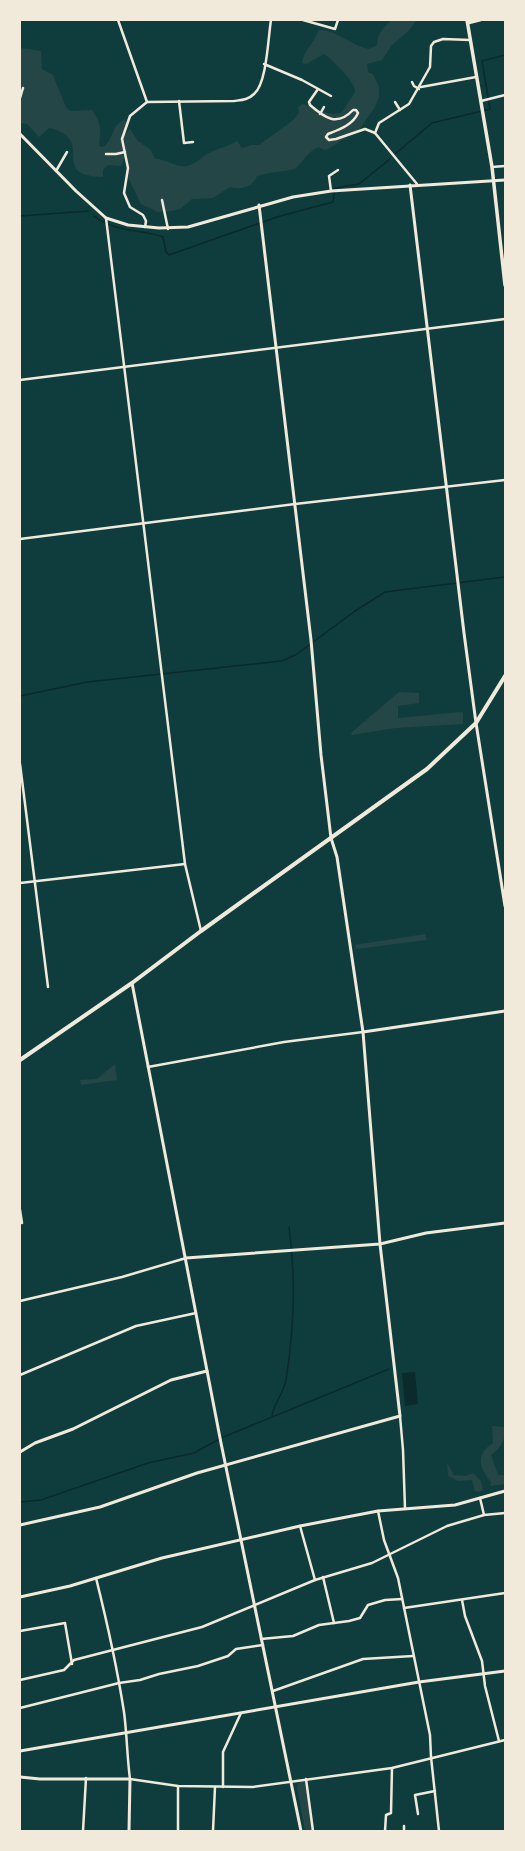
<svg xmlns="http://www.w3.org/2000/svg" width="525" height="1851" viewBox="0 0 525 1851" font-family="Rubik,sans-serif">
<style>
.green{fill:#244646}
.water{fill:#0a2a2b}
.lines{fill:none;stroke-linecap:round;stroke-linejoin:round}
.stream{stroke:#0a2a2b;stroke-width:1.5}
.minor{stroke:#f1e9da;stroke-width:2.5}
.tertiary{stroke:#f1e9da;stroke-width:3}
.secondary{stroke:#f1e9da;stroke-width:3.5}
.trunk{stroke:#f1e9da;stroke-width:4}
</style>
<rect width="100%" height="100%" fill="#0f3d3e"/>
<g class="green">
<path d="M391,20h26l-9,11 -16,14 -10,15 -15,4 1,8 5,2 6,13v10l-4,10 -16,23 -31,19 -4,1 -5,-3c-12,4 -19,20 -25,22 -12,3 -25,3 -37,7 -5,12 -16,14 -27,11l-17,11 -21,1 -12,10 -8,2 -14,1 -17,-8 -13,-27 -3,-20 -4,9 -13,-1 -5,5v7c-56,-1 -5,-38 -54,-49l-10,9 -12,-13 -7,-1v-75l21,3 1,18 11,6 13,32 4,4 22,-1c9,13 9,19 7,36l4,1c12,-8 7,-21 22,-28l2,10 -2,6 5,-6 8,12 13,9 4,9c10,-1 21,9 32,7 9,-2 16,-11 24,-14 9,-4 18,-6 26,-11l5,7 10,-3h7l33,-24 7,-8 -1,-6 5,-3c8,3 26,11 33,10 6,0 8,-5 11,-9 2,-5 7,-9 8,-14 1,-8 -24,-33 -31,-37l-18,10 -4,-1c1,-11 13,-22 17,-33 16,-1 33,16 50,19l8,-4c0,-12 6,-16 14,-25z"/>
<path d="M399,692l20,1v10l-21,3v12l63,-6 2,1v11l-67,4 -44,7 -1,-2z"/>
<path d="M425,934l2,6 -71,9 -1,-4z"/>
<path d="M115,1064l2,16 -36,5 -1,-5 17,-1z"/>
<path d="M492,1426l13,1c0,14 -3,19 -14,28l7,20h7v9l-15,2 1,-4c-12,-15 -16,-27 2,-39z"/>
<path d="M447,1463l7,12 11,1 8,-3 8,8 2,9 -4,2 -4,-1 -3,-11 -14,1 -10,-5z"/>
<path d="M306,1780l8,45v6h-9l-8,-44 1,-4z"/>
</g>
<path class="water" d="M415,1372l3,32 -13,2 -3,-33z"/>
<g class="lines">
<g class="stream">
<path d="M395,154l37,-31 58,-14 -8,-48 23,-6"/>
<path d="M20,216l69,-5"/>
<path d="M94,216c19,16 47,13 69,21l3,15 3,3 108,-38 56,-15 2,-14 24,-4 31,-25"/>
<path d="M20,696l67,-14 195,-21 15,-7 58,-43 30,-19 120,-15"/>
<path d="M272,1417c1,-13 12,-24 14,-37 8,-50 10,-103 3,-153"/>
<path d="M20,1502l21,-2 107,-37 46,-10 27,-15 168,-69"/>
</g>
<g class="minor">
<path d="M118,20l29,82"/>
<path d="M303,20l32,9 3,-9"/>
<path d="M264,64l38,16 29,16"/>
<path d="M412,82l2,4 5,3"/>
<path d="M421,87l55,-10"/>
<path d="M318,89l-9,13 1,3c15,13 27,22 43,5h3l2,3c-5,12 -20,17 -30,21l-2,3 3,3 7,-1 29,-10 10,4"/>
<path d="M20,98l3,-10"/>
<path d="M179,101l5,42 9,-1"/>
<path d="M481,101l24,-6"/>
<path d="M395,102l5,8"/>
<path d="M320,114l4,-7"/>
<path d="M106,154h10l9,-2"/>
<path d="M492,167l13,-1"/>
<path d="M56,171l11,-19"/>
<path d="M417,184l-42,-51 4,-10 30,-19 21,-37 1,-21 3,-4 9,-3 27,1"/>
<path d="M331,191l-2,-15 9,-6"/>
<path d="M162,200l6,29"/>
<path d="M106,218l79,646 16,67"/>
<path d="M145,227l1,-6 -3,-6 -13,-8 -6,-14 4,-25 -6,-29 8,-23 17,-14 87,-1c7,-1 14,-1 20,-7 13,-11 14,-56 17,-74"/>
<path d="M20,380l485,-61"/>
<path d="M20,539l275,-35 210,-24"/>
<path d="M20,764l28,223"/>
<path d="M20,883l165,-19"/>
<path d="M148,1067l136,-25 79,-10"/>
<path d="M20,1210l2,13"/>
<path d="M20,1301l102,-24 64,-19"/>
<path d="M20,1375l116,-49 60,-13"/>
<path d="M400,1416l3,34 2,58"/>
<path d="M480,1498l4,17"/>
<path d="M378,1511l6,29 14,38 32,157 1,22 8,74"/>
<path d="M300,1526l15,54"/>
<path d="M323,1577l11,46"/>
<path d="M96,1578c11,44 21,89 28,134 3,22 3,45 6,67l48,7 75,1 139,-19 113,-28"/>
<path d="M462,1600l3,16 17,45 3,25 14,55"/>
<path d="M404,1608l101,-15"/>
<path d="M20,1631l45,-8 7,41"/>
<path d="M261,1639l32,-3 26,-11 30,-4 11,-3 8,-13 17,-5 17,-1"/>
<path d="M20,1680l44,-10 10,-10 128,-33 113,-47 57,-17 75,-37 37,-11 21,-2"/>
<path d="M273,1691l90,-32 50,-3"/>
<path d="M20,1708l99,-25 21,-3 19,-6 39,-8 30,-10 8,-7 27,-4"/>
<path d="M306,1779l7,52"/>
<path d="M178,1786v45"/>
<path d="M223,1787v-35l18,-39"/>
<path d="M418,1814l-3,-19 20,-4"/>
<path d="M404,1826v5"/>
<path d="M83,1831l3,-53"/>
<path d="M213,1831l2,-44"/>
<path d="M385,1831l1,-16 5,-2 1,-45"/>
</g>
<g class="tertiary">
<path d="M468,23l12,-3"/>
<path d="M20,134l56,57 30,27 22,7 31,3 29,-1 105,-30 38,-6 174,-11"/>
<path d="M410,185l54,448 12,90 29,183"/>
<path d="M132,983l89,460 80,388"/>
<path d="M363,1032l142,-21"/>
<path d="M186,1258l194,-14 46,-11 79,-10"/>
<path d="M20,1452l15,-9 38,-14 98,-49 36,-9"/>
<path d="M20,1525l80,-18 97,-34 203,-57 -20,-172 -17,-212 -26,-175 -6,-19 -10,-83 -10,-115 -52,-435"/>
<path d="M20,1597l50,-11 92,-28 138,-32 78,-15 77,-6 50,-14"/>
<path d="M20,1751l399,-69 86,-11"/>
<path d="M20,1777l20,2h90l-1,52"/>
</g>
<path class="secondary" d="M467,20l25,147 13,118"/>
<path class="trunk" d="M20,1060l112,-77 69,-52 226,-162 49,-46 29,-47"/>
</g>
<rect width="525" height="1851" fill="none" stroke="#f1e9da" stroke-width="42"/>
</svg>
